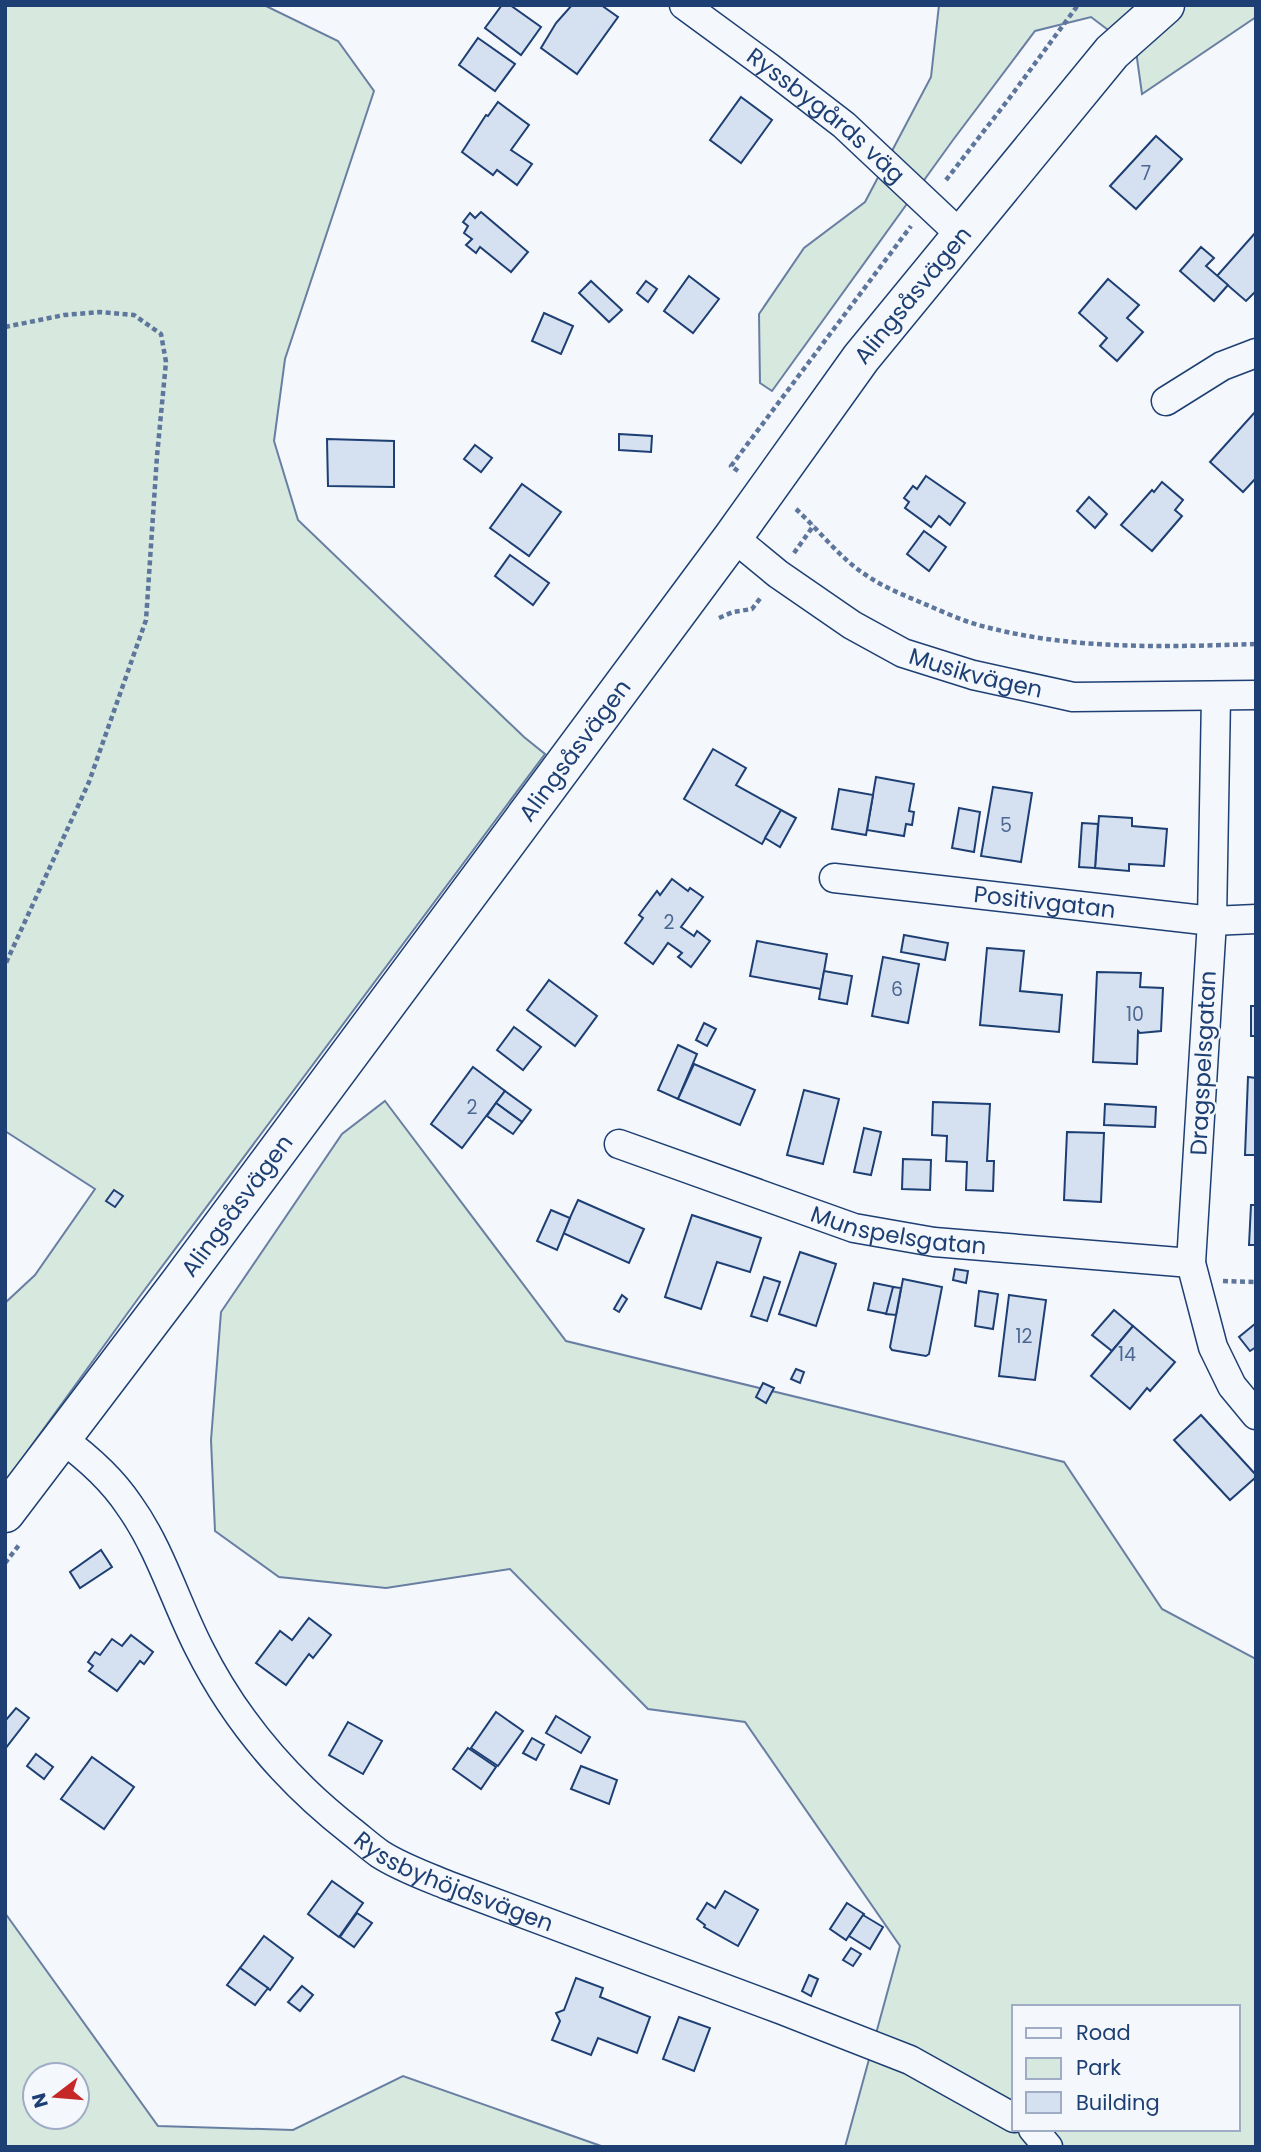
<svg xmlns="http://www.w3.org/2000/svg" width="1261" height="2152" viewBox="0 0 1261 2152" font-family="Poppins,sans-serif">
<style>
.green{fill:#d7e8df;stroke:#687fa3;stroke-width:2;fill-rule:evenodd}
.building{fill:#d5e0f0;stroke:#1d3f73;stroke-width:2}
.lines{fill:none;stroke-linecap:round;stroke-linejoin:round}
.minor-casing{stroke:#1d3f73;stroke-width:31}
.secondary-casing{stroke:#1d3f73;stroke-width:41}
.path{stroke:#5e769c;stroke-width:4.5;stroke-dasharray:5 3.5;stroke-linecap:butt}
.minor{stroke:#f4f7fb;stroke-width:28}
.secondary{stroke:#f4f7fb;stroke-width:38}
.labels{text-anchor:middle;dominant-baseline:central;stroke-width:5;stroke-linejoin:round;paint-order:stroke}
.number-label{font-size:19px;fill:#4b6792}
.street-label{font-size:23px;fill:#1d3f73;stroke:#f4f7fb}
</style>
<rect width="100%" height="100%" fill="#f4f7fb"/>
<g class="green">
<path d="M5,5h259l74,36 36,50 -89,268 -11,82 24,79 226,217 21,17 -405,542 -135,186v-179l30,-28 60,-86 -90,-58z"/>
<path d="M939,5h317v12l-114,77 -6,-43 -45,-34 -56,14 -82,109 -181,251 -12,-8 -1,-69 45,-66 61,-46 66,-125z"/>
<path d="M385,1101l181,240 498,121 98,147 94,50v488h-411l55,-201 -155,-224 -97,-13 -138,-140 -124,19 -107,-11 -64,-46 -4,-91 10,-128 121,-178zM1014,2007h224v122h-224z"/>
<path d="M5,1913l153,213 135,4 110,-54 201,71h-599zM77,2075v42h-42v-42z"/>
</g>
<g class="building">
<path d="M502,5h8l31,22 -20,28 -36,-27z"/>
<path d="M572,5h29l17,12 -41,57 -36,-26 15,-25z"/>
<path d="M478,38l37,26 -20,27 -36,-26z"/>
<path d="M741,97l31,23 -31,43 -31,-23z"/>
<path d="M498,102l31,23 -18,25 21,14 -15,21 -20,-15 -4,5 -31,-23 24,-37 2,1z"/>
<path d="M1156,136l26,23 -46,50 -26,-23z"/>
<path d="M481,212l47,40 -17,20 -31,-25 -4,6 -10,-8 6,-6 -8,-6 4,-7 -5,-4 7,-9 5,5z"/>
<path d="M1256,232v59l-10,10 -29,-25z"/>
<path d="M1201,247l13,11 -8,8 22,19 -14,16 -34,-30z"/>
<path d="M689,276l30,23 -26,34 -29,-22z"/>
<path d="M1108,279l31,26 -12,13 16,14 -26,29 -17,-15 7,-8 -28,-25z"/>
<path d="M591,281l31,29 -13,12 -30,-29z"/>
<path d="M646,281l11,8 -9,13 -11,-9z"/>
<path d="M544,313l29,13 -12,28 -29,-13z"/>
<path d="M1255,412l1,66 -13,14 -33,-30z"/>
<path d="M619,434l33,2 -1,16 -32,-2z"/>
<path d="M327,439l67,2v46l-66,-1z"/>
<path d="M475,445l17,13 -11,14 -17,-13z"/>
<path d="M926,476l39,27 -15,22 -11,-9 -8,11 -26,-19 4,-6 -5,-4 9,-12 4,3z"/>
<path d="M1162,482l21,18 -8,10 7,6 -30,35 -31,-26 31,-35 2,2z"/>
<path d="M522,484l39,28 -32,44 -39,-28z"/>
<path d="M1089,497l18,17 -12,14 -18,-17z"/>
<path d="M924,531l22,16 -17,24 -22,-17z"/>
<path d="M510,555l39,28 -16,22 -38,-29z"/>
<path d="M713,749l33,19 -10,17 45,25 -19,34 -78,-45z"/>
<path d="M876,777l38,7 -5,27 5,1 -2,13 -6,-1 -2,12 -37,-6z"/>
<path d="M993,787l39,6 -11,69 -40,-6z"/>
<path d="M839,789l34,6 -7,40 -34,-6z"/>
<path d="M959,808l21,4 -6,40 -22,-4z"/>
<path d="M781,810l15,8 -16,29 -15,-9z"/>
<path d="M1099,816l33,2v8l35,3 -3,37 -35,-2v7l-34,-3z"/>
<path d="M1082,823l16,1 -3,44 -16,-1z"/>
<path d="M672,879l16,12 2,-3 13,9 -22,30 13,9 3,-5 13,10 -19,26 -13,-10 4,-4 -14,-10 -15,21 -28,-21 18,-25 -4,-3 18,-24 3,4z"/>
<path d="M904,935l44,8 -3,17 -44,-8z"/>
<path d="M757,941l70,13 -6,35 -71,-13z"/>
<path d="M987,948l37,3 -4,40 42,4 -3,37 -79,-7z"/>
<path d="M883,957l36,7 -11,59 -36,-7z"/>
<path d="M824,971l28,5 -5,28 -28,-5z"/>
<path d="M1097,972l44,1 -1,14 23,1 -2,43 -21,2 -2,-2 -1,33 -44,-2z"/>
<path d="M549,980l48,36 -22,30 -48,-36z"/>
<rect x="1251" y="1006" width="5" height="30"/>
<path d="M704,1023l12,6 -9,17 -11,-6z"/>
<path d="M514,1027l27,20 -18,23 -26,-20z"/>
<path d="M678,1045l19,9 -19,45 -20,-9z"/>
<path d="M694,1064l61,26 -15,35 -62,-26z"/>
<path d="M473,1067l32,24 -43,57 -31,-24z"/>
<path d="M1248,1077l8,1v77h-11z"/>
<path d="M804,1090l35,9 -16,65 -36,-9z"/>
<path d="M505,1091l26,19 -9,12 -26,-19z"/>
<path d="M933,1102l57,2 -3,57h7l-1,30 -27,-1 1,-28 -21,-1 1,-25 -15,-1z"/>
<path d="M496,1103l26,19 -9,12 -26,-18z"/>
<path d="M1105,1104l51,3 -1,20 -51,-2z"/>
<path d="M864,1128l17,4 -10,43 -17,-3z"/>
<path d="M1067,1132l37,1 -3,69 -37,-2z"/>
<path d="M903,1159l28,1 -1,30 -28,-1z"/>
<path d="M114,1190l9,6 -8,11 -9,-6z"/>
<path d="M578,1200l66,29 -15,34 -66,-30z"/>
<path d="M1251,1205h5v40h-7z"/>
<path d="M551,1210l19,8 -13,32 -20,-9z"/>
<path d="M692,1215l69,23 -11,34 -33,-10 -16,47 -36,-12z"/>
<path d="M800,1252l36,12 -20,62 -37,-12z"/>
<path d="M955,1269l13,2 -2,12 -13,-3z"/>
<path d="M764,1277l16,5 -13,39 -16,-5z"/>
<path d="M903,1279l39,8 -13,67 -3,2 -34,-6 -2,-3z"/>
<path d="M874,1283l20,4 -6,27 -20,-4z"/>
<path d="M893,1287l8,1 -5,27 -10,-1z"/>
<path d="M979,1291l19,3 -5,35 -18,-3z"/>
<path d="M622,1295l5,4 -8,13 -5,-3z"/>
<path d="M1009,1295l37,5 -11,80 -36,-4z"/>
<path d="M1114,1310l19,16 -21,25 -20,-16z"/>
<path d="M1256,1323v24l-6,4 -11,-14z"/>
<path d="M1133,1326l42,36 -25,29 -3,-3 -17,21 -39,-33z"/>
<path d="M796,1369l8,3 -4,11 -9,-4z"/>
<path d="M763,1383l11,5 -8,15 -10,-6z"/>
<path d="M1201,1415l55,60v2l-26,23 -56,-60z"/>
<path d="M101,1550l11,17 -32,21 -10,-16z"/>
<path d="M309,1618l22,17 -18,23 -4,-4 -23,31 -30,-22 24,-32 12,9z"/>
<path d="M131,1635l22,17 -9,12 -4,-3 -23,30 -28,-20 4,-5 -5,-4 7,-10 5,3 12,-16 10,7z"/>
<path d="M16,1708l13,10 -24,31v-28z"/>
<path d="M496,1712l27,19 -25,35 -27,-18z"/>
<path d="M556,1716l34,21 -9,16 -35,-20z"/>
<path d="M348,1722l34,19 -19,33 -34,-19z"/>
<path d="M532,1738l12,7 -8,15 -13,-7z"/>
<path d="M468,1748l28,19 -15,22 -28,-20z"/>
<path d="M36,1754l17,13 -9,12 -17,-13z"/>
<path d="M92,1757l42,30 -30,42 -43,-30z"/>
<path d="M581,1766l36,14 -8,24 -38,-15z"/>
<path d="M332,1881l31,22 -24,34 -31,-23z"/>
<path d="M725,1891l33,19 -20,36 -34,-19 1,-2 -8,-6 10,-16 8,5z"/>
<path d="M847,1903l17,11 -18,26 -16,-11z"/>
<path d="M357,1913l15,10 -18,24 -14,-10z"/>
<path d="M863,1915l20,12 -13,22 -21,-13z"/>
<path d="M264,1936l29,22 -23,32 -30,-22z"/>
<path d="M851,1948l10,6 -8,12 -10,-6z"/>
<path d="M240,1968l28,20 -13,17 -28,-20z"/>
<path d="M809,1975l9,4 -7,17 -9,-5z"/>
<path d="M576,1978l27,10 -3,9 50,20 -13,36 -39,-15 -7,17 -39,-15 8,-19 -4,-8 8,-3z"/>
<path d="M302,1986l11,9 -13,16 -12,-9z"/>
<path d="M679,2017l31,11 -16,43 -31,-12z"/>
</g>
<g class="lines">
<defs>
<g id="minor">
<path id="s1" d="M684,5l86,63 74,57 118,111"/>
<path d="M1166,401l56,-35 34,-13"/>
<path id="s2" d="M733,537l45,37 74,51 51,28 70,22 100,22 183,-2"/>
<path d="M1216,696l-4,225 -21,342 22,84 19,39 24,29"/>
<path id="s3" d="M834,878l378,43 44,-2"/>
<path id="s4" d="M619,1144l235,84 80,14 257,21"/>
<path id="s5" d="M61,1438c26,19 50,40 68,67 31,43 46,96 70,143 36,72 88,133 152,183 9,7 19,16 29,23 20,13 45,22 67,31l335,125 128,50 104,58"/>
<path d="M1033,2129l15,18"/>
</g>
<g id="secondary">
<path id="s6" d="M5,1513l173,-228 555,-748 128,-179 251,-306 53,-47"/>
</g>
</defs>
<use href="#minor" class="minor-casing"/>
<use href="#secondary" class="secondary-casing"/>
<g class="path">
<path d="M946,180l65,-84 67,-91"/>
<path d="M5,327l59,-12 36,-3 34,3 27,19 5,28 -9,94 -11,164 -57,162 -84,183"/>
<path d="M738,471l-7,-5 180,-240"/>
<path d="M796,509c24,22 45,51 73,68 16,11 35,18 53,26 20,8 42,19 64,24 88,23 180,20 270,17"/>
<path d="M794,553l20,-28"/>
<path d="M719,618l14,-6 19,-3 10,-13"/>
<path d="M1223,1281l33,1"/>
<path d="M5,1563l14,-18"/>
</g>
<use href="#minor" class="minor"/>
<use href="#secondary" class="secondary"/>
</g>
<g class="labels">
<g class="number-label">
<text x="1146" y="173">7</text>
<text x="1006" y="825">5</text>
<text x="669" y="922">2</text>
<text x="897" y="989">6</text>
<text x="1135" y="1014">10</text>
<text x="472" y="1107">2</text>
<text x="1024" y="1336">12</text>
<text x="1127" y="1354">14</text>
</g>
<g class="street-label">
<text stroke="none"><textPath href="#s1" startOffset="180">Ryssbygårds väg</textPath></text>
<text stroke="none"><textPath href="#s6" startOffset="1519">Alingsåsvägen</textPath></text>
<text stroke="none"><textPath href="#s2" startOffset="282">Musikvägen</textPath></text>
<text stroke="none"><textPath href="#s6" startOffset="952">Alingsåsvägen</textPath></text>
<text stroke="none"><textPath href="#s3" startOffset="212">Positivgatan</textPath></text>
<text transform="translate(1203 1063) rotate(-87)">Dragspelsgatan</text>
<text stroke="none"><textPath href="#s6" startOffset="385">Alingsåsvägen</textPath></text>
<text stroke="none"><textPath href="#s4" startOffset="294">Munspelsgatan</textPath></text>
<text stroke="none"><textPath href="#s5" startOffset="611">Ryssbyhöjdsvägen</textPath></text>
</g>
</g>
<rect width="1261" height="2152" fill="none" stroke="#1d3f73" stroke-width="14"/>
<rect x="1012" y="2005" width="228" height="126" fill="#f4f7fb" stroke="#9eadc5" stroke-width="2"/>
<rect x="1026" y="2028" width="35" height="10" fill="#f4f7fb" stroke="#9eadc5" stroke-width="2"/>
<text x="1076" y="2040" font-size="21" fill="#1d3f73">Road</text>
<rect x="1026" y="2058" width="35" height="21" fill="#d7e8df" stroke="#9eadc5" stroke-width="2"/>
<text x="1076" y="2075" font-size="21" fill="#1d3f73">Park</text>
<rect x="1026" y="2092" width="35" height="21" fill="#d5e0f0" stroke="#9eadc5" stroke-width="2"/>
<text x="1076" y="2110" font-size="21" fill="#1d3f73">Building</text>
<g transform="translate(56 2096) rotate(254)"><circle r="33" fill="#f4f7fb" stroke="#9eadc5" stroke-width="2"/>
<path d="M0-5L12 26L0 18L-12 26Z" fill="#c62828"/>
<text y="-10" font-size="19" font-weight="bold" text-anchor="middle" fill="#1d3f73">N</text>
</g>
</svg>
